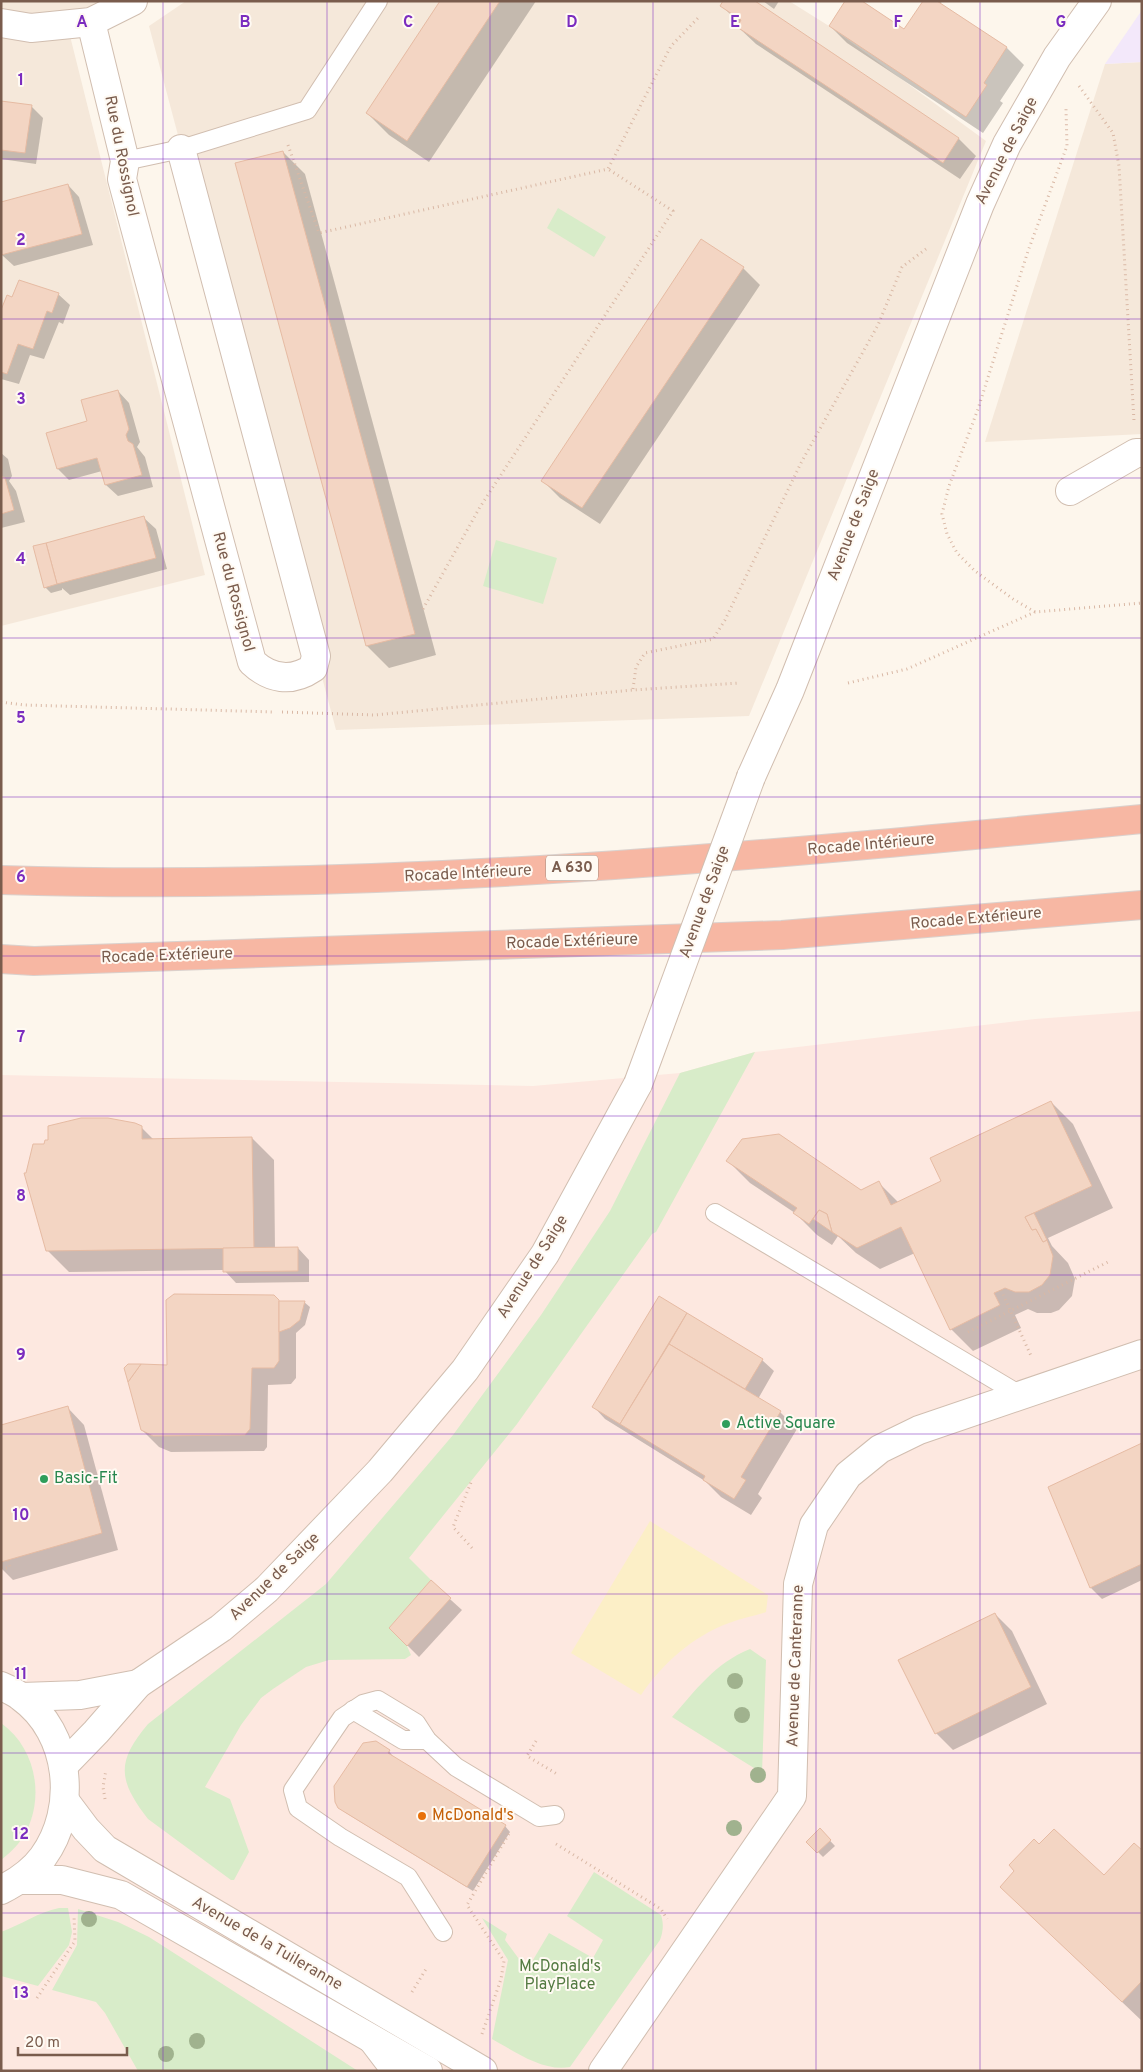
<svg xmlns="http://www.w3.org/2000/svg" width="1143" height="2072" viewBox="0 0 1143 2072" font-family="Overpass,sans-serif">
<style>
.residential{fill:#f5e8da}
.commercial{fill:#fde8e0}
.education{fill:#f3e8fa}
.green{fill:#d8ecc9}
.sand{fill:#fcefc7}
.shadow{fill:#0003}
.building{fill:#f3d5c3;stroke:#e6bba3}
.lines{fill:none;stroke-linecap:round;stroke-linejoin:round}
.service-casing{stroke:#d1beb0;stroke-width:20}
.minor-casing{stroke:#d1beb0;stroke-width:30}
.tertiary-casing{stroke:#d1beb0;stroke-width:30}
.motorway-casing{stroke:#dad1cd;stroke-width:30}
.path{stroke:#d9b8a5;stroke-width:3;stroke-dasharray:1 4;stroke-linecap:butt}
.service{stroke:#fff;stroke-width:18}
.minor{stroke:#fff;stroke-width:28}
.tertiary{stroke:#fff;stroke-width:28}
.motorway{stroke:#f7b7a3;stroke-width:28}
.tertiary-bridge-casing{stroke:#d1beb0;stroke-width:30;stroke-linecap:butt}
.tertiary-bridge{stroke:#fff;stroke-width:28}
.tree{fill:#a0b28e}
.grid{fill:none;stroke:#7b2cbf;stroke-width:1;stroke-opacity:0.55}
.leisure-dot{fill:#2e9e5b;stroke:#fffaf3;stroke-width:2}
.food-dot{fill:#e8710a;stroke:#fffaf3;stroke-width:2}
.labels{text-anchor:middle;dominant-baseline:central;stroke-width:4;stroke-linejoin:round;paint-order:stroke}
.shield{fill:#fffaf3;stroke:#a28b7f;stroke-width:1}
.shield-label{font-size:15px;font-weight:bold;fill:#7a5c4d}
.street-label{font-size:16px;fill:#7a5c4d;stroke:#fffaf3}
.leisure-label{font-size:16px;fill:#27864d;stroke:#fffaf3;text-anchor:start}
.food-label{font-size:16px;fill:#c56008;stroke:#fffaf3;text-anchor:start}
.park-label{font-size:16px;fill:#537a41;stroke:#fffaf3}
.grid-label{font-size:16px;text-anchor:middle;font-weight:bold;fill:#7b2cbf;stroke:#fffaf3;stroke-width:4;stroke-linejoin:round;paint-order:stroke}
</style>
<rect width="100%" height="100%" fill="#fdf6ec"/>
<g class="residential">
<path d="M1,1h100l-34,23 138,551 -204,51z"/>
<path d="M186,1h603l40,25 157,115 -237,575 -413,14 -187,-704z"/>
<path d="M1142,62v372l-157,8 120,-378z"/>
</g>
<path class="commercial" d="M1142,1011v1060h-1141v-996l532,11 147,-13 75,-21 280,-33z"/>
<path class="education" d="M1142,10v52l-37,2z"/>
<g class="green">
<path d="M558,208l48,29 -12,20 -47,-29z"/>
<path d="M496,540l61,18 -14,46 -60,-18z"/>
<path d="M755,1052l-99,180 -4,2 -135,190 -108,134 22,22 -42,48 18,18 4,9 -6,4 -76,1 -23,7 -33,22 -12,9 -20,27 -36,62 25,12 19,53 -15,28h-3l-83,-61c-30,-39 -32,-57 0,-95l178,-140 127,-149 88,-120 69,-104 70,-138z"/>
<path d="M750,1649l16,11 -4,113 -90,-56c24,-27 43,-54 78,-68z"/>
<path d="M1,1723c38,27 46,84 17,121 -5,6 -11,11 -17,16z"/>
<path d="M594,1872l67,43c3,9 2,17 -1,25l-90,127c-27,5 -56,-16 -78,-28l16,-79 -26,-42 25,16 -2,6 22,30 22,-37 44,25 10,-18 -36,-24z"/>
<path d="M59,1908h9l4,24 -3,13 -31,41 -37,-10v-44c20,-7 37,-20 58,-24z"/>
<path d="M78,1909l40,13 31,15 209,134h-220l-33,-58 -9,-11 -44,-12 25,-45z"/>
</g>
<path class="sand" d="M650,1521l118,74 -2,17c-12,4 -25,6 -37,11 -36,13 -67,41 -88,72l-70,-42z"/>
<g class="shadow">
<path d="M442,1h94l-107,161 -40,-27 -22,-22z"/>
<path d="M753,1l206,138 17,17 -16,23 -204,-135 -18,-17 2,-3 -18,-18z"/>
<path d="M763,1h16l-5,8z"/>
<path d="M924,1h18l-2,4 67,43 17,17 -24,36 3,2 -20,30 -136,-90 -17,-17 74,5z"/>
<path d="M1,103l30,3 12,12 -7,46 -35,-5z"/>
<path d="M283,152l22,22 131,481 -47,13 -22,-22 -131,-482z"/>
<path d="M68,185l11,12 14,48 -79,21 -12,-11z"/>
<path d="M743,268l17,17 -160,239 -40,-26 -17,-17z"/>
<path d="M58,294l12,11 -7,19 -4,-2 -15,37 -14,-4 -11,29 -18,-5v-65z"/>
<path d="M118,391l11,12 11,39 -3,5 8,10 8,30 -35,9 -12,-11 -4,-14 -33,9 -11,-11 30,-48z"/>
<path d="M1,453l7,6 4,17 -3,5 7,10 9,31 -24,6z"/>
<path d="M144,518l12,11 11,40 -97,26 -8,-7v2l-11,3 -6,-6z"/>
<path d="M1051,1102l22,22 40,84 -65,30 4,8 16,17 7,16 -3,17 -13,14 -8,3h-14l-9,-4 -13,6 6,13 -48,23 -22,-22 -36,-76 -35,16 -24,-16 -18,-17 -6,9 -15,-10 -22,-22 -45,-30 -22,-22 133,30 18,-8 20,20 44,-21z"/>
<path d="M141,1127l13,13 98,-2 22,22 1,89 23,-1 11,12v22l-73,1 -12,-13 -155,2 -22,-22 -1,-105z"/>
<path d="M276,1298l5,5 23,-1 6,5 -5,18 -9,8v45l-5,6 -23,1 -1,62 -3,4 -93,1 -12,-5 -17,-17 26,-64z"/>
<path d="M659,1298l103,62 12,11 -16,28 22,13 17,17 -39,65 4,4 -11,17 -30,-18 -16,-16 -100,-62 -11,-12z"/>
<path d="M67,1407l17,18 34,125 -105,30 -12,-12v-142z"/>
<path d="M1142,1445v135l-40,19 -11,-11z"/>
<path d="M431,1582l31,28 -43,47 -29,-29z"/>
<path d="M995,1614l17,17 35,73 -94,46 -17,-17z"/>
<path d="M389,1751l5,7 111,68 5,6 -37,59 -127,-78 -6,-6z"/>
<path d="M820,1830l15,16 -12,11 -15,-15z"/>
<path d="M1039,1846l65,31 38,-25v169l-119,-113z"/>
</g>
<g class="building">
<path d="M440,1h60l-93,140 -41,-28z"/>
<path d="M723,1h32l204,137 -16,25 -206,-136 4,-7 -21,-14z"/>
<path d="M845,1h17l42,28 19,-28h14l70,46 -23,36 3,2 -21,32 -137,-91z"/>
<path d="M1,101l31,4 -7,48 -24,-3z"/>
<path d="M283,151l132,483 -49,12 -131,-483z"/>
<path d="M68,184l14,50 -81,21v-53z"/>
<path d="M701,239l43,28 -162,241 -41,-27z"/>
<path d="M19,280l40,13 -7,20 -5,-2 -14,38 -15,-5 -11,30 -6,-2v-62l6,-15 5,2z"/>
<path d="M118,390l11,39 -3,6 2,6 5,3 9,31 -37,10 -8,-27 -40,11 -11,-36 41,-12 -6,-21z"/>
<path d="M1,476l4,2 9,32 -13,4z"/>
<path d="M144,516l12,42 -99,26 -11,-41z"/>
<path d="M46,543l11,41 -13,4 -11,-42z"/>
<path d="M1051,1101l41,85 -67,31 7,13 4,-1 7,13 4,-2 6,16 -3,19 -8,10 -13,7h-14l-10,-4 -4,2 -7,3 6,12 -50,25 -49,-103 -44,21 -25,-16 -5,-18 -8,-4 -10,14 -16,-11 4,-5 -71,-47 16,-22 37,-5 82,56 18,-9 12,24 50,-24 -11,-23z"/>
<path d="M81,1118h27l27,5 7,3v13l110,-2 2,111 -208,3 -22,-78h2l7,-29h11l1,-4h3v-14z"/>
<path d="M819,1210l8,4 5,18 -19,-13z"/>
<path d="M1034,1213l13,27 -4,2 -7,-13 -4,1 -7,-13z"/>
<path d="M298,1247v24l-75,1v-24z"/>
<path d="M174,1294l100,1 5,5v61l-5,7h-22l-2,61 -5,6 -92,1 -12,-6 -13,-48 13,-18 26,1 -1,-65z"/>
<path d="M659,1296l28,17 -67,111 -28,-17z"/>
<path d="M279,1301h26l-5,19 -10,8 -11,4z"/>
<path d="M687,1313l76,46 -18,30 -76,-45z"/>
<path d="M669,1344l112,67 -40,66 5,3 -12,19 -31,-19 2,-4 -85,-52z"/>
<path d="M128,1364h13l-13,18 -4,-14z"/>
<path d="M68,1406l34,127 -101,29v-137z"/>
<path d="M1142,1443v121l-52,24 -42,-101z"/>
<path d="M431,1580l20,18 -44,48 -18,-18z"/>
<path d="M995,1613l36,74 -96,47 -37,-74z"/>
<path d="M376,1741l14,9 -2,3 118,72 -39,62 -129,-79 -3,-6 -1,-16 29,-43z"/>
<path d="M820,1828l11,12 -14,13 -11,-11z"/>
<path d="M1054,1829l50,46 30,-32 8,7v131l-20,21 -122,-115 14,-16 -5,-6 25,-26 5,5z"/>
</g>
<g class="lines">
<defs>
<g id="service">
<path d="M125,161l56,-12 126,-39 71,-109"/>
<path d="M715,1213l305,182"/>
<path d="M353,1710l50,30h24"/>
<path d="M443,1932l-35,-55 -68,-40 -42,-29 -5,-18 49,-72 21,-14 15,-4 38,23 11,17 29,27 83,50 16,-2"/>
<path d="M368,2042l22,29"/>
</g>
<g id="minor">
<path d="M91,22l34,139 -3,18 130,483c18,17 39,21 61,6l3,-12 -135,-507"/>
<path d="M1,23l30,5 60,-6 42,-21"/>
<path d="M1070,491l66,-38h6"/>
<path d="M603,2071l189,-275 6,-212 16,-59 34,-50 32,-26 39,-19 223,-76"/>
</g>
<g id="tertiary">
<path d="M751,777l39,-87 190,-486 27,-60 50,-87 40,-56"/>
<path d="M1,1686c7,3 14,6 20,11 50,36 57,112 22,160 -11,15 -26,25 -42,33"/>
<path d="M22,1697l58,-2 58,-11"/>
<path d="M64,1765l32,-33 42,-48 83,-56 46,-39 113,-118 85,-101 80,-116 93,-170"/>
<path d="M65,1801l21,28 19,20 378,222"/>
<path d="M20,1880h42l59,15 307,176"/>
</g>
<g id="motorway">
<path d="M1,880c382,12 762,-24 1141,-61"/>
<path d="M1,959l33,2 748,-26 360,-30"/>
</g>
</defs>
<use href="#service" class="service-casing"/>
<use href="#minor" class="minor-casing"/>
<use href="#tertiary" class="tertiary-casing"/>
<use href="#motorway" class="motorway-casing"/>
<g class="path">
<path d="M1079,86l34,47 6,33 15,255"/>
<path d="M288,145l31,88 289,-64 63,-123 27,-28"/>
<path d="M423,609l57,-102 193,-296 -65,-42"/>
<path d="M1035,612l-22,-13 -38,-28 -18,-18 -10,-19 -5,-20 7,-28 29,-77 50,-158 39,-105 -1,-37"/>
<path d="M848,683l59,-14 128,-57 107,-9"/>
<path d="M633,689l3,-22 9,-14 68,-14 12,-19 77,-159 76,-136 24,-58 24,-18"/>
<path d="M1,702l23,3 251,7"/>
<path d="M282,712l93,3 258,-25 106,-7"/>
<path d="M1001,1290l31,68"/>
<path d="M968,1332l142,-71"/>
<path d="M472,1548l-19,-21 19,-47"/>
<path d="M1,1569l9,-2 -2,-7"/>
<path d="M536,1741l-9,15 30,18"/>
<path d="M105,1799l-2,-12 3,-17"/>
<path d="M556,1844l105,65 6,10"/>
<path d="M412,1992l14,-23"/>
<path d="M37,1998l38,-57 -1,-25"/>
<path d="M482,2034l19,-55 3,-18 -37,-56 43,-73"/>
</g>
<use href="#service" class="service"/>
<use href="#minor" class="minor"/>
<use href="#tertiary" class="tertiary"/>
<use href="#motorway" class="motorway"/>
<defs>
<path id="tertiary-bridge" d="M638,1084l113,-307"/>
</defs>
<use href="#tertiary-bridge" class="tertiary-bridge-casing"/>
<use href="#tertiary-bridge" class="tertiary-bridge"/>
</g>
<g class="tree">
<circle cx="735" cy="1681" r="8"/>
<circle cx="742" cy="1715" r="8"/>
<circle cx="758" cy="1775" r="8"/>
<circle cx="734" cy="1828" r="8"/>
<circle cx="89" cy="1919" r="8"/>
<circle cx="197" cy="2041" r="8"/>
<circle cx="166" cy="2054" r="8"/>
</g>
<path class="grid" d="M163,1v2070M327,1v2070M490,1v2070M653,1v2070M816,1v2070M980,1v2070M1,159h1141M1,319h1141M1,478h1141M1,638h1141M1,797h1141M1,956h1141M1,1116h1141M1,1275h1141M1,1434h1141M1,1594h1141M1,1753h1141M1,1913h1141"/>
<g class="leisure-dot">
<circle cx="726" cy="1424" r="5"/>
<circle cx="44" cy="1479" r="5"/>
</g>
<circle class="food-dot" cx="422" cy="1816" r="5"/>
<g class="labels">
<rect class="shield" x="546" y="855.5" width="52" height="25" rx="4"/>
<g class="shield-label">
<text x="572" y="868">A 630</text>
</g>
<g class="street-label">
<text transform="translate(1007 151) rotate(-63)">Avenue de Saige</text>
<text transform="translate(121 156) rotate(79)">Rue du Rossignol</text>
<text transform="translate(854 525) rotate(-69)">Avenue de Saige</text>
<text transform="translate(233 592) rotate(75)">Rue du Rossignol</text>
<text transform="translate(871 845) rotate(-5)">Rocade Intérieure</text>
<text transform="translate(468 874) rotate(-3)">Rocade Intérieure</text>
<text transform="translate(705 902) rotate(-70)">Avenue de Saige</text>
<text transform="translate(976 919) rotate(-5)">Rocade Extérieure</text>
<text transform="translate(572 942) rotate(-2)">Rocade Extérieure</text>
<text transform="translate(167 956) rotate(-2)">Rocade Extérieure</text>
<text transform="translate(533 1267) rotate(-58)">Avenue de Saige</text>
<text transform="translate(275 1577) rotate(-44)">Avenue de Saige</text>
<text transform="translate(796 1666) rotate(-88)">Avenue de Canteranne</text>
<text transform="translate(267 1944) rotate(30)">Avenue de la Tuileranne</text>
</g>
<g class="leisure-label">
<text x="736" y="1424">Active Square</text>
<text x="54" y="1479">Basic-Fit</text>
</g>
<g class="food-label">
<text x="432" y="1816">McDonald's</text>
</g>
<g class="park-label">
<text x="560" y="1967">McDonald's<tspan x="560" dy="18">PlayPlace</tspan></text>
</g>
</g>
<g class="grid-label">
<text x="82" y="27">A</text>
<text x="245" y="27">B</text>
<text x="408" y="27">C</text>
<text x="572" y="27">D</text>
<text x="735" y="27">E</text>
<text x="898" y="27">F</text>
<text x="1061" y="27">G</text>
<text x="21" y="85">1</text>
<text x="21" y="245">2</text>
<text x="21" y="404">3</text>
<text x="21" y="564">4</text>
<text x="21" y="723">5</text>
<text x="21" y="882">6</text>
<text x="21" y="1042">7</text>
<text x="21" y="1201">8</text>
<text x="21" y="1360">9</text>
<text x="21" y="1520">10</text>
<text x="21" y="1679">11</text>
<text x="21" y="1839">12</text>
<text x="21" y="1998">13</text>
</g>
<rect width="1143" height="2072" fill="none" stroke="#7a5c4d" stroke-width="5"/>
<path d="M18 2047v8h109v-8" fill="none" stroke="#7a5c4d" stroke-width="2.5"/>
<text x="25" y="2047" font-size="15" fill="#7a5c4d" stroke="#fffaf3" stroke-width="4" paint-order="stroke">20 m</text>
</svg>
